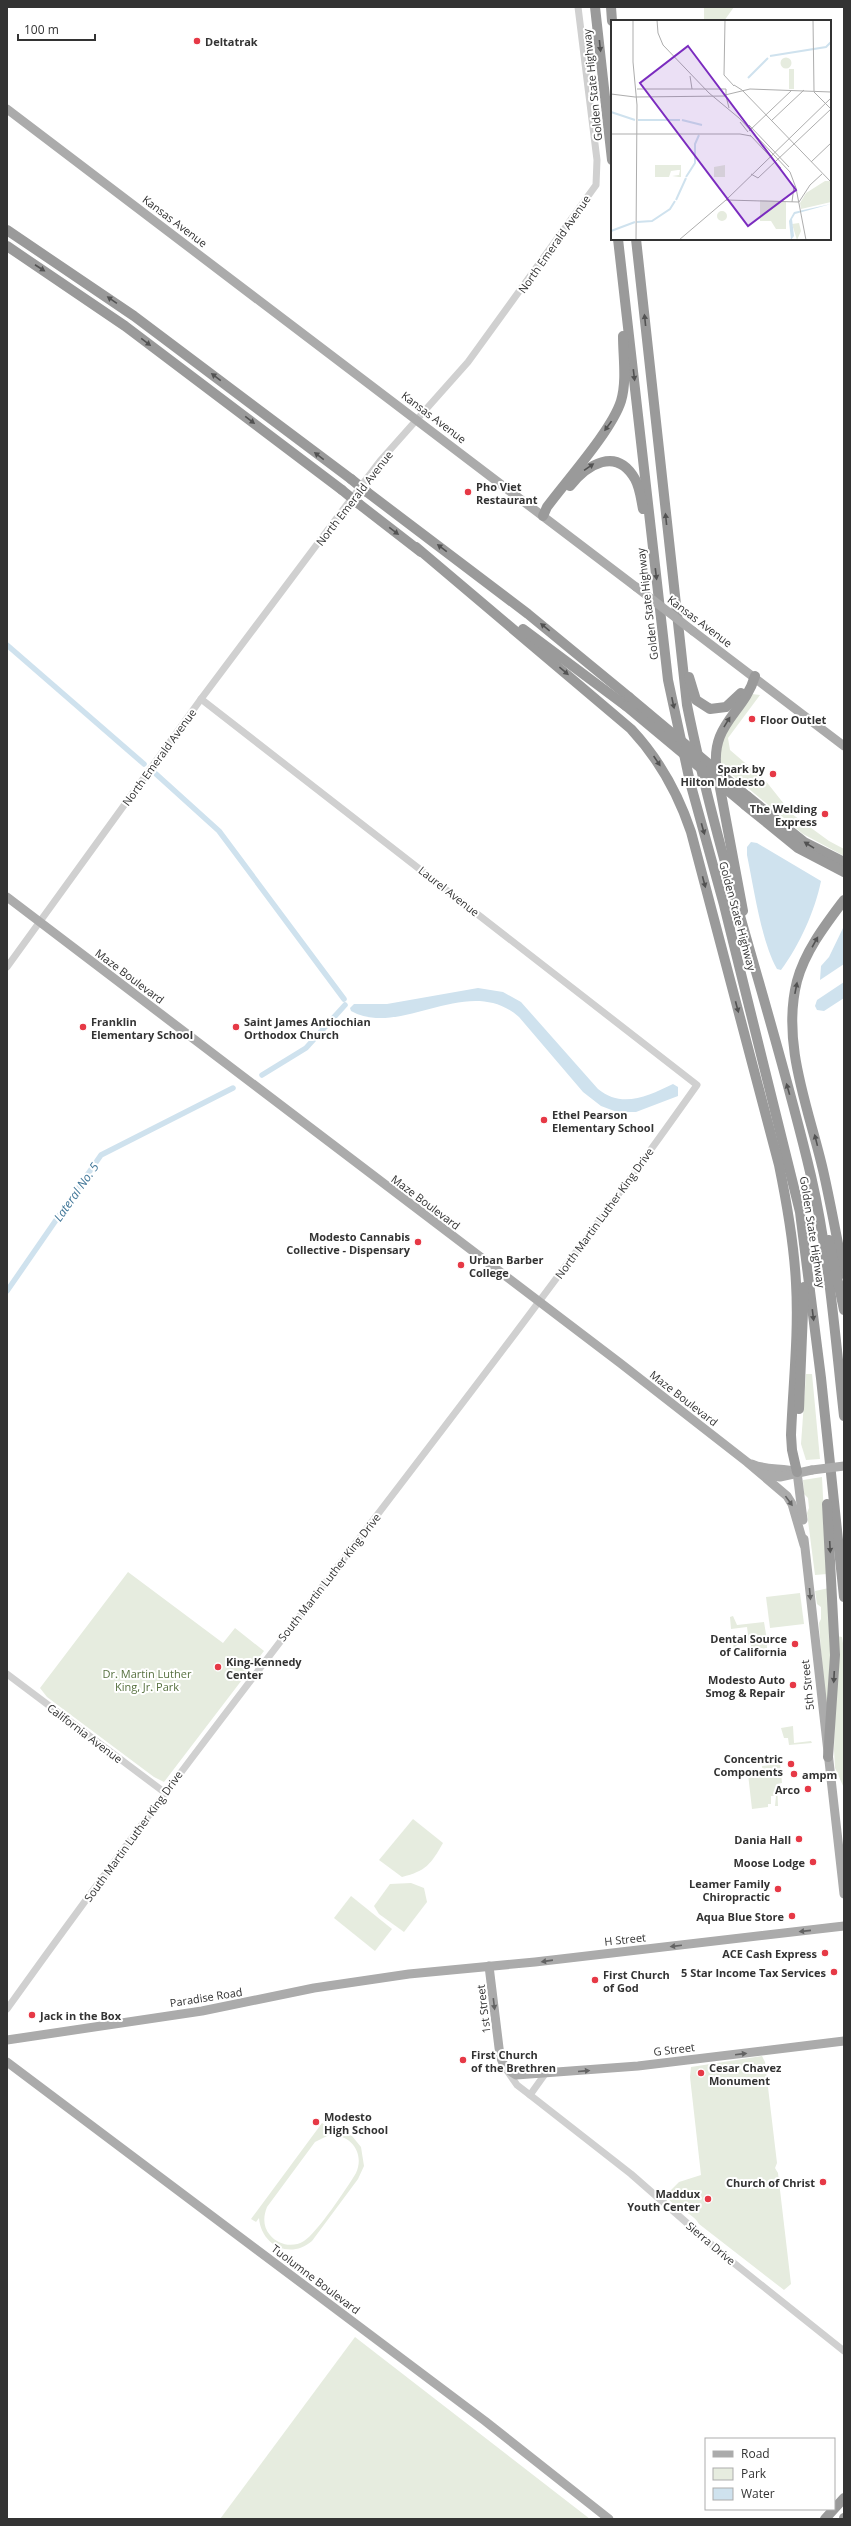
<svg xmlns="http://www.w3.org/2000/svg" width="851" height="2526" viewBox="0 0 851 2526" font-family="'Open Sans',sans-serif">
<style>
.green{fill:#e6ecdf;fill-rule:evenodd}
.water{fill:#cfe2ee}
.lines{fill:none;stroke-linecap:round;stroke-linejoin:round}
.canal{stroke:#cfe2ee;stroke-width:5.5}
.minor{stroke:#d0d0d0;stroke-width:7}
.major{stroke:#ababab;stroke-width:9}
.highway{stroke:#9a9a9a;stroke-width:10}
.major-bridge{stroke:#ababab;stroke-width:9}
.highway-bridge{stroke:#9a9a9a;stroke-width:10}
.oneway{fill:#525252}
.oneway2{fill:#636363}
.poi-dot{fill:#e63946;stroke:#fff;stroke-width:1.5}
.labels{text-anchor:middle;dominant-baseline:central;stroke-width:4;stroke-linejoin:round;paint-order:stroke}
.poi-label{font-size:11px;font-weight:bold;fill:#333;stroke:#fff;text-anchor:end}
.street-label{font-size:11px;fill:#333;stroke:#fff}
.park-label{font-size:11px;fill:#56703f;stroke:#fff}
.water-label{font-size:12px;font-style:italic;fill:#3f7597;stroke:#fff}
.inset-river{fill:none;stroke:#cfe2ee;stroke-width:2}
.inset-road{fill:none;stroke:#adadad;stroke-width:1}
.view{fill:#7b2cbf;fill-opacity:0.15;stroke:#7b2cbf;stroke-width:2}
.inset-edge{fill:none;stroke:#333;stroke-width:2}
</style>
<rect width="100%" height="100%" fill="#fff"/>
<g class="green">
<path d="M704,7h30l-10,14h-20z"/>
<path d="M752,694l8,1 -32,43 2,12 35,30 27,34 37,27 15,8v7l-41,-22 -84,-70c-1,-27 19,-49 33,-70z"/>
<path d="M806,1374h6l8,85 -14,1 -5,-16z"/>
<path d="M822,1477l5,97 -12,1 -8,-62 2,-5 -1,-10 -4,-4 -1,-14z"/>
<path d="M128,1572l95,71 12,-15 29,23 -100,131 -10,-5 -107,-80 -7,-9z"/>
<path d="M829,1588l2,50 -3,69h-3l-6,-84 2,-4v-12l-4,-3 -2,-13z"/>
<path d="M800,1593l4,31 -34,4 -4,-31z"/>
<path d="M733,1616l4,9 27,-3 3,18 -8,1 1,3h7v7l-16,3v-11l-14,2 -3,4 -2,-14h16l-1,-8 -16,2 -1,-12z"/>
<path d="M837,1636l5,1 2,13v138l-9,-20 -1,-18z"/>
<path d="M793,1726l1,17 17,-2 1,2 -23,2 -1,-7h-4l-3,-10z"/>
<path d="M780,1764l2,19 -5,1 1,22h-3l1,-10h-5v8h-3v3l-16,2 -4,-35h4l1,3 8,-1 2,-3 -1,-7z"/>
<path d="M413,1819l30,24c-12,21 -17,28 -41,34l-23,-17z"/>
<path d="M411,1883l13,5 3,14 -23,30 -25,-18 -5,-8 16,-22z"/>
<path d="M351,1896l41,33 -17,22 -41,-33z"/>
<path d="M762,2056l3,6 12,101 -2,5 3,5 13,111 -7,6 -85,-66c-6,-12 -27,-16 -33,-29l13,-13 22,-7 -11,-98 1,-10z"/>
<path d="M322,2123l5,3 -4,5 15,-1 14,6 9,11 3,19 -6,13 -46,62c-22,19 -51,4 -53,-23l-3,4 -5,-3zM329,2135c22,-1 36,18 27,38 -9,15 -39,60 -52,68 -11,7 -26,4 -34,-6 -7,-8 -7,-18 -3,-28l48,-65z"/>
<path d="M355,2337l235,182h-370z"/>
</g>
<g class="water">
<path d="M751,842l6,1 64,38c-6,30 -22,65 -40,89l-4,-1c-16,-29 -23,-80 -30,-114v-8z"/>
<path d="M844,926v38l-24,16 1,-14 8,-9z"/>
<path d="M844,982v16l-20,13 -7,-1 -2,-4 2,-6z"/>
<path d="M478,988l25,4 18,10 77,87c24,20 50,7 75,-5l5,3v9l-42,16h-19l-16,-6 -18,-14 -64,-75c-51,-45 -118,22 -168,-6l-1,-3 4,-4h33z"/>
</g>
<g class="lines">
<g class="canal">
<path d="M7,645l137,119"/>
<path d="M156,774l63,57 125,168"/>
<path d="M262,1075l44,-27 39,-43"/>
<path d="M7,1291l94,-136 132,-67"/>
</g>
<g class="minor">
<path d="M7,967l194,-268 141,-188 38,-50 88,-99 128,-177 1,-25 -19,-153"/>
<path d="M7,1674l157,118"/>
<path d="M7,2009c223,-313 468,-610 690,-924l-496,-386"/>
<path d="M508,2072l9,13 13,10 101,79 89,78 124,99"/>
<path d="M530,2095l15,-21"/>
</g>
<g class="major">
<path d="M7,109l629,478"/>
<path d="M693,631l151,115"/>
<path d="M7,897l613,466 127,99 40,34 5,8 12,41"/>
<path d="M752,1464c15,7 31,3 45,8"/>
<path d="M797,1472l6,48"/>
<path d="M762,1474l18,3 32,-7"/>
<path d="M804,1539l40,355"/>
<path d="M489,1966l11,90 5,12 11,7 122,-9 206,-25"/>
<path d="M7,2040l195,-29 112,-23 95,-14 126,-12 309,-36"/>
<path d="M7,2062l478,359 124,98"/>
</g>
<g class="highway">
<path d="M595,7l17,153"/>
<path d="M611,7l1,14"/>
<path d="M7,230l127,86 217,163"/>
<path d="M618,239l50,441 22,102 34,123 76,307 21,166 23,219"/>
<path d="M636,239l51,466c32,159 87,313 124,471 18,78 24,160 33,240"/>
<path d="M7,246l118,80 217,164"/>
<path d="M570,486c17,-21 46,-40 65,-7 5,9 6,20 8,30"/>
<path d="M367,492l161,122 101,83"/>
<path d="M359,504l62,48"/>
<path d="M543,516l4,-9c20,-27 65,-77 74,-106 6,-20 2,-44 2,-65"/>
<path d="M416,547l215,182c28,30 47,64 60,103l88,333c8,39 15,78 17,118 3,50 -3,102 -5,152l1,15 5,22"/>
<path d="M523,629l103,77"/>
<path d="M689,677l7,23 14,9 16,-2 15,-14"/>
<path d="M747,796l57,46 40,20"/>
<path d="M745,805l53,43 46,24"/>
<path d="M844,900c-18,24 -39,51 -47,81 -16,63 12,128 26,189 8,35 14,70 21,104"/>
<path d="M743,911l-26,-139c-8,-48 27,-58 38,-96"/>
<path d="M829,1240l15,70"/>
<path d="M799,1409l5,-122"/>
<path d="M827,1504l8,151 -7,102"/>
<path d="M825,2519l19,-21"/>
<path d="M844,2519v-1"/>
</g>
<g class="major-bridge">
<path d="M636,587l57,44"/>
<path d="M812,1470l32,-4"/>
</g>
<g class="highway-bridge">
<path d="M351,479l16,13"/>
<path d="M342,490l17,14"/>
<path d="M629,697l118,99"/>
<path d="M626,706l119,99"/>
</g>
</g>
<defs><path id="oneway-solid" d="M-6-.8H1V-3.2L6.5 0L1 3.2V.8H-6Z"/></defs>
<g class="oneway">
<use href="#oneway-solid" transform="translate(600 46) rotate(84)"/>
<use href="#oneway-solid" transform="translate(40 268) rotate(33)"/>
<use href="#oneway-solid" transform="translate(112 300) rotate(-145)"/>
<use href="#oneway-solid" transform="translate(645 320) rotate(-96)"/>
<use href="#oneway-solid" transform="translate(146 342) rotate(37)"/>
<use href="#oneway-solid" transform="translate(634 375) rotate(83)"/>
<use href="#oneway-solid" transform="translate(216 377) rotate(-143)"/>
<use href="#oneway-solid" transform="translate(250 420) rotate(37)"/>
<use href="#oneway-solid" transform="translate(608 426) rotate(126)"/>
<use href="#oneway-solid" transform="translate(319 456) rotate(-143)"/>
<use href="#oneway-solid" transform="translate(589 467) rotate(-35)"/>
<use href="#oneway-solid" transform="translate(666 519) rotate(-96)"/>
<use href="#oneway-solid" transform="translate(394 531) rotate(37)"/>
<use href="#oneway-solid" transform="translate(442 548) rotate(-143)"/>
<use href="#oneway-solid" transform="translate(656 574) rotate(83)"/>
<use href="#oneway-solid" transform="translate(545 627) rotate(-141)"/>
<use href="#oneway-solid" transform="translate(564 671) rotate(40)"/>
<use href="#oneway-solid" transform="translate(673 703) rotate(78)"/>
<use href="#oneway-solid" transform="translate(727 722) rotate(-59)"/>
<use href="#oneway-solid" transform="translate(657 761) rotate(56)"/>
<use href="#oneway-solid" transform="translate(703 829) rotate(74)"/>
<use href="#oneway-solid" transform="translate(809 845) rotate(-148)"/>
<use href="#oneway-solid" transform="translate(704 882) rotate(75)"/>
<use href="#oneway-solid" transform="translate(815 942) rotate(-61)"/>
<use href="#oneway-solid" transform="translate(796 988) rotate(-79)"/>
<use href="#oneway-solid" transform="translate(737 1007) rotate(75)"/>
<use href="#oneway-solid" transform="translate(788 1089) rotate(-106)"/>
<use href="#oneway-solid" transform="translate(816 1140) rotate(-104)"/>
<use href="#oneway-solid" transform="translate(813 1315) rotate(83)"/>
<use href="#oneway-solid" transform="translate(830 1547) rotate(87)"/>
<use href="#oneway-solid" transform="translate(834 1677) rotate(93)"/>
</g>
<g class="oneway2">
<use href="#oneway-solid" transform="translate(789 1501) rotate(54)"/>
<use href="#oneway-solid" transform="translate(810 1594) rotate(85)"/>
<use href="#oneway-solid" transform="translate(805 1931) rotate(174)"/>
<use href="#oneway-solid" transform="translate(676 1946) rotate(173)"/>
<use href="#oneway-solid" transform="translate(547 1961) rotate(172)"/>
<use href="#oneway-solid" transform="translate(494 2004) rotate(83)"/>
<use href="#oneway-solid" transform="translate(741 2054) rotate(-7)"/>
<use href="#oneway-solid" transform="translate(584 2071) rotate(-5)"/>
</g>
<g class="poi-dot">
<circle cx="197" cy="41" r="4"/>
<circle cx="468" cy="492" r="4"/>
<circle cx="752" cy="719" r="4"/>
<circle cx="773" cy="774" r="4"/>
<circle cx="825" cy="814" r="4"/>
<circle cx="83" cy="1027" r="4"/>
<circle cx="236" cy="1027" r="4"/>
<circle cx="544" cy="1120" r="4"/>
<circle cx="418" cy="1242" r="4"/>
<circle cx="461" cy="1265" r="4"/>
<circle cx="795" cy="1644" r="4"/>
<circle cx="218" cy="1667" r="4"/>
<circle cx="793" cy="1685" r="4"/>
<circle cx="791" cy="1764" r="4"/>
<circle cx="794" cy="1774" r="4"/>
<circle cx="808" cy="1789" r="4"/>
<circle cx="799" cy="1839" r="4"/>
<circle cx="813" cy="1862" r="4"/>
<circle cx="778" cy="1889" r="4"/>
<circle cx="792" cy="1916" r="4"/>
<circle cx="825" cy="1953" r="4"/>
<circle cx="834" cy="1972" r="4"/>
<circle cx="595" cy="1980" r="4"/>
<circle cx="32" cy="2015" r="4"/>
<circle cx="463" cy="2060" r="4"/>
<circle cx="701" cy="2073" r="4"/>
<circle cx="316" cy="2122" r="4"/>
<circle cx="823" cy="2182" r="4"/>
<circle cx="708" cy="2199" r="4"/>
</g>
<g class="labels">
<g class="poi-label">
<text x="205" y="41" text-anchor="start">Deltatrak</text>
<text x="476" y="486" text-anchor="start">Pho Viet<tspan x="476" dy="13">Restaurant</tspan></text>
<text x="760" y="719" text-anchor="start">Floor Outlet</text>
<text x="765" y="768">Spark by<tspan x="765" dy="13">Hilton Modesto</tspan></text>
<text x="817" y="808">The Welding<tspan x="817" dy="13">Express</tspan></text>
<text x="91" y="1021" text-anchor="start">Franklin<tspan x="91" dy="13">Elementary School</tspan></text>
<text x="244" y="1021" text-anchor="start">Saint James Antiochian<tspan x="244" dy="13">Orthodox Church</tspan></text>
<text x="552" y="1114" text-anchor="start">Ethel Pearson<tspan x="552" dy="13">Elementary School</tspan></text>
<text x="410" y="1236">Modesto Cannabis<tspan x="410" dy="13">Collective - Dispensary</tspan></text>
<text x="469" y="1259" text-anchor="start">Urban Barber<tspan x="469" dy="13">College</tspan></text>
<text x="787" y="1638">Dental Source<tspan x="787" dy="13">of California</tspan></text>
<text x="226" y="1661" text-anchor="start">King-Kennedy<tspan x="226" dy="13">Center</tspan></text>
<text x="785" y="1679">Modesto Auto<tspan x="785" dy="13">Smog &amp; Repair</tspan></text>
<text x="783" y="1758">Concentric<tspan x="783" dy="13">Components</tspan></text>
<text x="802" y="1774" text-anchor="start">ampm</text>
<text x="800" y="1789">Arco</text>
<text x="791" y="1839">Dania Hall</text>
<text x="805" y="1862">Moose Lodge</text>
<text x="770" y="1883">Leamer Family<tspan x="770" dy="13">Chiropractic</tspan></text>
<text x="784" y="1916">Aqua Blue Store</text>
<text x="817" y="1953">ACE Cash Express</text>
<text x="826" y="1972">5 Star Income Tax Services</text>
<text x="603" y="1974" text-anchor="start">First Church<tspan x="603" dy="13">of God</tspan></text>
<text x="40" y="2015" text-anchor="start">Jack in the Box</text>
<text x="471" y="2054" text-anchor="start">First Church<tspan x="471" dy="13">of the Brethren</tspan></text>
<text x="709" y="2067" text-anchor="start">Cesar Chavez<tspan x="709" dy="13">Monument</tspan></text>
<text x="324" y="2116" text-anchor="start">Modesto<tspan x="324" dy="13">High School</tspan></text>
<text x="815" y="2182">Church of Christ</text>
<text x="700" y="2193">Maddux<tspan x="700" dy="13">Youth Center</tspan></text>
</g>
<g class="street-label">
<text transform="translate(592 85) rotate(-96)">Golden State Highway</text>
<text transform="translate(175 221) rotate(37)">Kansas Avenue</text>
<text transform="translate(554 244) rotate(-55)">North Emerald Avenue</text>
<text transform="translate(434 417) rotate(37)">Kansas Avenue</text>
<text transform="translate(354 498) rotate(-52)">North Emerald Avenue</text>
<text transform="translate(647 604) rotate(-97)">Golden State Highway</text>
<text transform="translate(700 621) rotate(37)">Kansas Avenue</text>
<text transform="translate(159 757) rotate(-54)">North Emerald Avenue</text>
<text transform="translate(449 891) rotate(38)">Laurel Avenue</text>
<text transform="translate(738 916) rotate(75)">Golden State Highway</text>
<text transform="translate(130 976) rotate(37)">Maze Boulevard</text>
<text transform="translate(426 1202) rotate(37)">Maze Boulevard</text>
<text transform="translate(604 1213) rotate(-54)">North Martin Luther King Drive</text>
<text transform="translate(813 1232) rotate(81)">Golden State Highway</text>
<text transform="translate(684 1398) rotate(38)">Maze Boulevard</text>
<text transform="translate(329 1577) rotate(-52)">South Martin Luther King Drive</text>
<text transform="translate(807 1685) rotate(-96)">5th Street</text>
<text transform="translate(85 1733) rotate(37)">California Avenue</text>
<text transform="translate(133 1836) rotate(-54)">South Martin Luther King Drive</text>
<text transform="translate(625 1939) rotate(-6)">H Street</text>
<text transform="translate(206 1997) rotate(-9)">Paradise Road</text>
<text transform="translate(483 2009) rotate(-97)">1st Street</text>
<text transform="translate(674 2049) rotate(-7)">G Street</text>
<text transform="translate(711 2243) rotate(40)">Sierra Drive</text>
<text transform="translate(316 2279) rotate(37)">Tuolumne Boulevard</text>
</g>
<g class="park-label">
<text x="147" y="1673">Dr. Martin Luther<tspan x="147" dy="13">King, Jr. Park</tspan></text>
</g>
<g class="water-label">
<text transform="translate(76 1192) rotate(-55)">Lateral No. 5</text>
</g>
</g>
<g transform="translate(611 20)">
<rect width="220" height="220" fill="#fff"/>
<path d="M169.5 43a5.5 5.5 0 1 1 11 0a5.5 5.5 0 1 1-11 0ZM178,49h5v20h-5zM44,145h26v12h-9l7,-1 -7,-1h7l1,-5h-2l-7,1 -2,6h-14zM114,145v12h-11v-10zM214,161h6v21l-30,7 -1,-6 6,-10zM149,180l26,1v28h-10l-5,-8h-11zM106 196a5 5 0 1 1 10 0a5 5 0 1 1-10 0ZM188,203l2,8 -4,9 -5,-16z" fill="#e6ecdf"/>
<path d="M220,184l-36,10 -3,5 2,17 -3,4 -2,-19 5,-9z" fill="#cfe2ee"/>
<path class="inset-river" d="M159,36l56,-9 5,-5M137,58l20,-20M0,92l24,8M27,100h42M71,100l20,5M75,157l9,-14v-19l4,-9M65,180l10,-22M26,202l15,-1 18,-12 5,-8M0,211l24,-9"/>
<path class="inset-road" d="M22,0v42l4,43 -1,135M46,0l1,13 5,12 46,48 30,25 51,54 6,16 10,52M202,0l1,71M113,55l1,-55M113,55l10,11M79,56l2,13M123,65l8,5 89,92M26,69h89v7M203,72l17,17M0,74l24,3 91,-1 3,12M114,75l25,-6 81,3M160,101l33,-31M129,102l8,10M138,105l40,42M138,111l43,-41M0,114h129l11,2M139,115l31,33M200,142l20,-19M140,154l7,4 73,-69M115,180l73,2 11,-17 12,-11M181,182l2,-16M68,220l47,-40 105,-102"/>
<path class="view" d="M77,26l108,144 -48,36 -108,-143z"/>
<rect width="220" height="220" class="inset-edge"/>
</g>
<rect width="851" height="2526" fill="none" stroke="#333333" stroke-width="16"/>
<rect x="705" y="2438" width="130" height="72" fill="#ffffff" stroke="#adadad"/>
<rect x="713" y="2451" width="20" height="6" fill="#ababab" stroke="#adadad"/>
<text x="741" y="2458" font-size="12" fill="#333333">Road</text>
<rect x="713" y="2468" width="20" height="12" fill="#e6ecdf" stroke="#adadad"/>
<text x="741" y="2478" font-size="12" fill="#333333">Park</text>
<rect x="713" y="2488" width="20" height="12" fill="#cfe2ee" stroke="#adadad"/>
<text x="741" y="2498" font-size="12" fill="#333333">Water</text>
<path d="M18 34v6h77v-6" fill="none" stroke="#333333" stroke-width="2"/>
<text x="24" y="34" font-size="12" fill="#333333" stroke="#ffffff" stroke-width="3" paint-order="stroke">100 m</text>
</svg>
